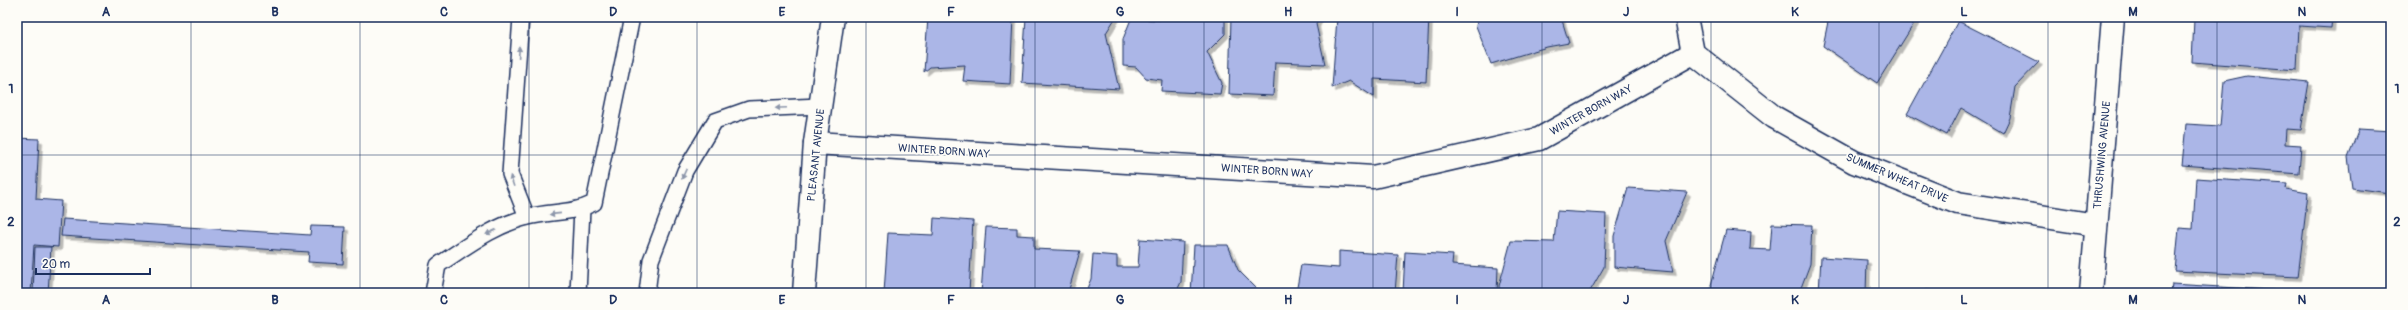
<svg xmlns="http://www.w3.org/2000/svg" width="2408" height="310" viewBox="0 0 2408 310" font-family="Pangolin,sans-serif">
<style>
.building{fill:#abb6e7;stroke:#1b2f5e;filter:url(#shadow)}
.lines{fill:none;stroke-linecap:round;stroke-linejoin:round}
.lane-casing{stroke:#1b2f5e;stroke-width:18}
.street-casing{stroke:#1b2f5e;stroke-width:25}
.secondary-casing{stroke:#1b2f5e;stroke-width:25}
.lane{stroke:#fdfcf7;stroke-width:15}
.street{stroke:#fdfcf7;stroke-width:22}
.secondary{stroke:#fdfcf7;stroke-width:22}
.oneway{fill:#8c96aa}
.grid{fill:none;stroke:#1b2f5e;stroke-width:1;stroke-opacity:0.55}
.labels{text-anchor:middle;dominant-baseline:central;stroke-width:3.5;stroke-linejoin:round;paint-order:stroke}
.street-label{font-size:11px;fill:#1b2f5e;stroke:#fdfcf7}
.neatline{fill:none;stroke:#1b2f5e;stroke-width:1.5}
.grid-label{font-size:13px;text-anchor:middle;font-weight:bold;fill:#1b2f5e}
</style>
<defs>
<filter id="shadow"><feDropShadow dx="3.5" dy="3.5" stdDeviation="0" flood-color="#0004"/></filter>
</defs>
<rect width="100%" height="100%" fill="#fdfcf7"/>
<filter id="ink" filterUnits="userSpaceOnUse"><feTurbulence type="fractalNoise" baseFrequency=".025" numOctaves="2"/><feDisplacementMap in="SourceGraphic" scale="8" xChannelSelector="R" yChannelSelector="G"/><feConvolveMatrix kernelMatrix="1 2 1 2 8 2 1 2 1" color-interpolation-filters="sRGB"/></filter>
<g filter="url(#ink)">
<g class="building">
<path d="M928,17h85l-3,67 -47,-3 2,-16 -35,2 -6,5z"/>
<path d="M1026,17h90l-10,16 13,56 -97,-6z"/>
<path d="M1161,17h64v17l-18,18 15,31 -2,11 -59,-3 1,-11 -16,-2 -10,-11 -13,-1v-27l8,-20 29,1z"/>
<path d="M1231,17h88l-3,7 9,40 -50,-2 -2,34 -44,-2z"/>
<path d="M1337,17h92l-3,65 -52,-3v18l-25,-16 -17,7z"/>
<path d="M1478,17h83l8,26 -22,4 -56,17 -15,-38z"/>
<path d="M1829,17h89l-41,66 -54,-37z"/>
<path d="M2223,17h109l-1,11 -32,-2 -2,44 -105,-8 2,-43 29,1z"/>
<path d="M1958,21l81,41 -24,25 -5,31 -7,15 -42,-25 -14,27 -40,-21z"/>
<path d="M2247,76l62,6 -8,48 -15,-1 -1,15 16,1 -2,29 -117,-9 4,-41 34,2 4,-45z"/>
<path d="M2359,129l32,2v97h-3l1,-35 -37,-5 -4,-31z"/>
<path d="M17,138l22,1 -3,60 25,2 -3,46 -24,-2 -3,48h-14z"/>
<path d="M2196,178l91,6 -1,5 22,4 -10,84 -123,-6 4,-43 14,1z"/>
<path d="M1628,188l59,4 -21,49 7,31 -59,-5v-31z"/>
<path d="M1557,211l49,3 -2,53 -15,26h-89l-1,-7 12,-45 43,1z"/>
<path d="M934,218l39,3 -4,72h-85l4,-60 45,2z"/>
<path d="M63,219l247,16 1,-9 34,1 -2,37 -35,-2 1,-10 -248,-16z"/>
<path d="M1772,224l40,1 -2,39 -11,29h-87l-1,-8 15,-55 25,2 -1,17 20,1z"/>
<path d="M986,227l31,1v7l17,1v13l46,2 -12,42h-87z"/>
<path d="M1140,239l43,3 -2,40 -5,11h-91l6,-14 2,-25 24,2v11h21z"/>
<path d="M1194,245h34l10,25 20,20 29,3h-96z"/>
<path d="M35,247h16l-3,46h-15z"/>
<path d="M1339,251l59,4 -3,38h-99l5,-28 38,3z"/>
<path d="M1405,252l48,3 -1,10 46,3 -1,25h-94z"/>
<path d="M1821,257l46,3 -1,33h-47z"/>
<path d="M2172,284l114,7 -1,2h-114z"/>
<path d="M1926,290l40,3h-41z"/>
</g>
<g class="lines">
<defs>
<g id="lane">
<path d="M521,17l-11,157 17,43"/>
<path d="M433,293l5,-28c28,-18 56,-40 90,-48 23,-6 44,-3 66,-14l38,-186"/>
<path d="M578,293l4,-84"/>
<path d="M647,293l4,-33 34,-89 30,-50 34,-12 71,-3"/>
</g>
<g id="street">
<path d="M1686,17l7,36 81,64 80,45 104,41 138,22"/>
<path d="M815,143l558,34 166,-38 154,-86"/>
<path d="M2091,293l22,-276"/>
</g>
<path id="secondary" d="M804,293l11,-150 18,-126"/>
</defs>
<use href="#lane" class="lane-casing"/>
<use href="#street" class="street-casing"/>
<use href="#secondary" class="secondary-casing"/>
<use href="#lane" class="lane"/>
<use href="#street" class="street"/>
<use href="#secondary" class="secondary"/>
</g>
<defs><path id="oneway-solid" d="M-6-.8H1V-3.2L6.5 0L1 3.2V.8H-6Z"/></defs>
<g class="oneway">
<use href="#oneway-solid" transform="translate(519 52) rotate(-86)"/>
<use href="#oneway-solid" transform="translate(781 108) rotate(178)"/>
<use href="#oneway-solid" transform="translate(684 174) rotate(114)"/>
<use href="#oneway-solid" transform="translate(512 181) rotate(-109)"/>
<use href="#oneway-solid" transform="translate(555 214) rotate(174)"/>
<use href="#oneway-solid" transform="translate(491 232) rotate(155)"/>
</g>
</g>
<path class="grid" d="M191,17v276M360,17v276M529,17v276M697,17v276M866,17v276M1035,17v276M1204,17v276M1373,17v276M1542,17v276M1711,17v276M1879,17v276M2048,17v276M2217,17v276M17,155h2374"/>
<g class="labels">
<g class="street-label">
<text transform="translate(1591 110) rotate(-29)">WINTER BORN WAY</text>
<text transform="translate(944 151) rotate(4)">WINTER BORN WAY</text>
<text transform="translate(816 155) rotate(-84)">PLEASANT AVENUE</text>
<text transform="translate(2102 155) rotate(-85)">THRUSHWING AVENUE</text>
<text transform="translate(1267 171) rotate(4)">WINTER BORN WAY</text>
<text transform="translate(1897 178) rotate(23)">SUMMER WHEAT DRIVE</text>
</g>
</g>
<rect width="2408" height="310" fill="none" stroke="#fdfcf7" stroke-width="44"/>
<path d="M36 268v6h114v-6" fill="none" stroke="#1b2f5e" stroke-width="2"/>
<text x="42" y="268" font-size="12" fill="#1b2f5e" stroke="#fdfcf7" stroke-width="3" paint-order="stroke">20 m</text>
<rect x="22" y="22" width="2364" height="266" class="neatline"/>
<g class="grid-label">
<text x="106" y="16">A</text>
<text x="275" y="16">B</text>
<text x="444" y="16">C</text>
<text x="613" y="16">D</text>
<text x="782" y="16">E</text>
<text x="951" y="16">F</text>
<text x="1120" y="16">G</text>
<text x="1288" y="16">H</text>
<text x="1457" y="16">I</text>
<text x="1626" y="16">J</text>
<text x="1795" y="16">K</text>
<text x="1964" y="16">L</text>
<text x="2133" y="16">M</text>
<text x="2302" y="16">N</text>
<text x="11" y="93">1</text>
<text x="2397" y="93">1</text>
<text x="11" y="226">2</text>
<text x="2397" y="226">2</text>
<text x="106" y="304">A</text>
<text x="275" y="304">B</text>
<text x="444" y="304">C</text>
<text x="613" y="304">D</text>
<text x="782" y="304">E</text>
<text x="951" y="304">F</text>
<text x="1120" y="304">G</text>
<text x="1288" y="304">H</text>
<text x="1457" y="304">I</text>
<text x="1626" y="304">J</text>
<text x="1795" y="304">K</text>
<text x="1964" y="304">L</text>
<text x="2133" y="304">M</text>
<text x="2302" y="304">N</text>
</g>
</svg>
